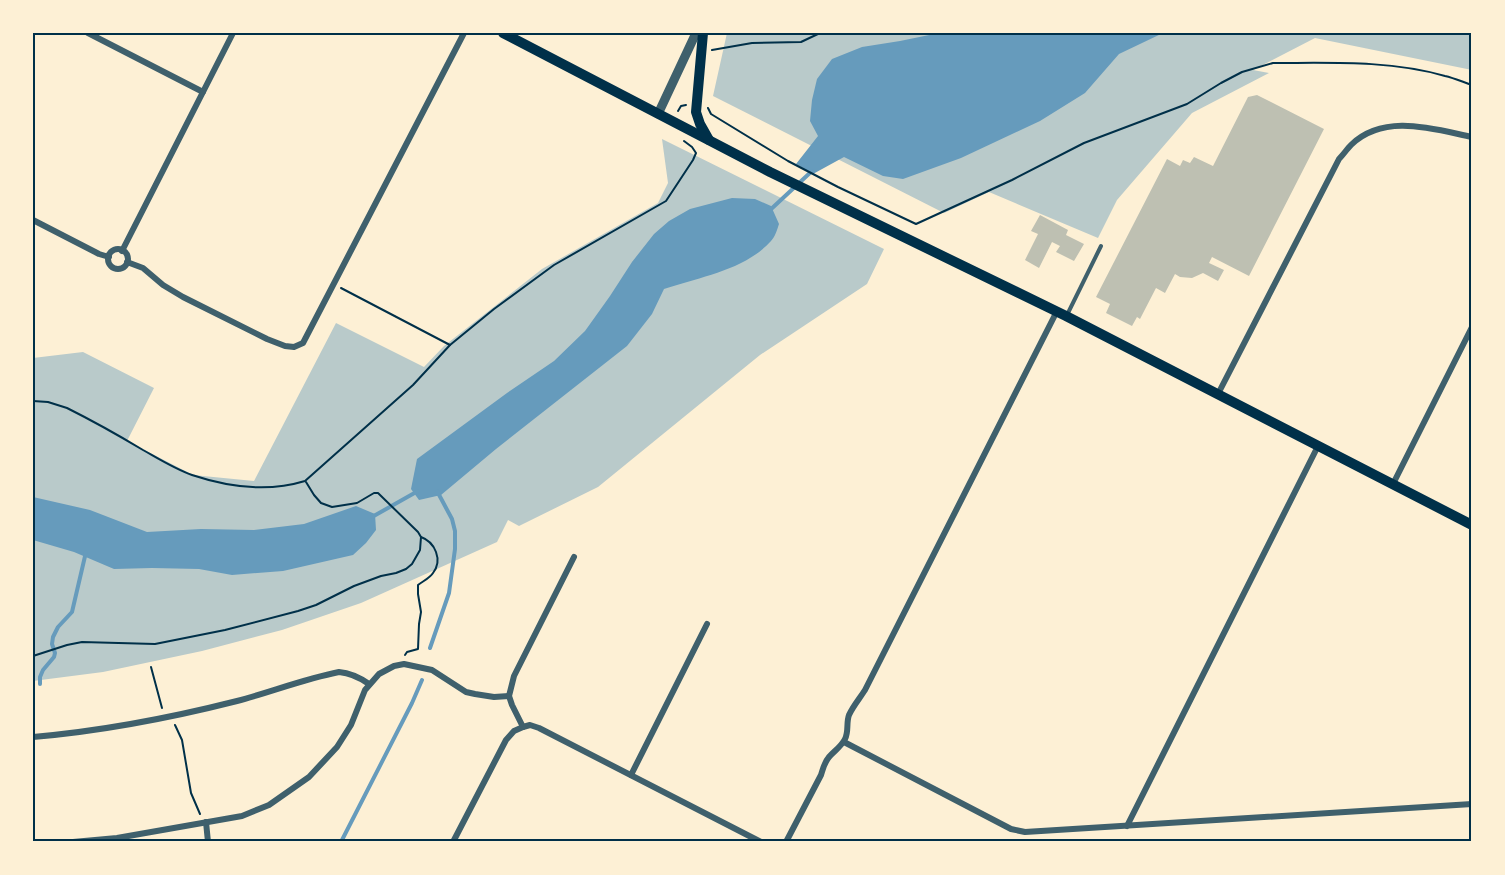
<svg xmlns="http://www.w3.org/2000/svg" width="1505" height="875" viewBox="0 0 1505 875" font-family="Poppins,sans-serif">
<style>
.green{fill:#b9caca}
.water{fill:#669bbc}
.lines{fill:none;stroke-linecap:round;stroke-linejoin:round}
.stream{stroke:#669bbc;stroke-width:4}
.building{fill:#bec0b2}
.path{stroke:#003049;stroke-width:2}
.service{stroke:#3f606c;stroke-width:4}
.minor{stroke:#3f606c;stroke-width:6}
.tertiary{stroke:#3f606c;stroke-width:9}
.secondary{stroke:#003049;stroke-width:10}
.neatline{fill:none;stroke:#003049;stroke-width:2}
</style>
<rect width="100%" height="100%" fill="#fdf0d5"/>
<g class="green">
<path d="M727,33h745v37l-157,-32 -62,32 16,3 -77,40 -75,87 -19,38 -109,-46 -45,21 -231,-117z"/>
<path d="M662,139l222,110 -17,35 -107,71 -162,132 -79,39 -11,-6 -11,22 -136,61 -79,27 -80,21 -99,21 -70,9v-323l50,-6 71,36 -27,53 66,34 61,6 82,-158 88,44 20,-21 98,-77 116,-66 10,-20z"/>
</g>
<g class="water">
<path d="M939,33h224l-44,21 -34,39 -45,28 -79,37 -58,21 -20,-3 -39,-19 -31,17 -17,-10 22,-28 -8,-15 2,-21 5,-21 15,-20 30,-12 38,-6z"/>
<path d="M732,198l23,1 16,7 8,18c-2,6 -4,13 -8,17 -26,29 -71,36 -107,48l-12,25 -25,32 -131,103 -55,46 -22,5 -8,-11 6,-30 90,-66 47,-32 31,-30 25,-35 22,-34 22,-28 15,-13 21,-12z"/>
<path d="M33,497l57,13 57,22 54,-3 53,1 50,-6 52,-18 19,8 1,16 -10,13 -13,12 -70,16 -51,4 -33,-6 -47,-1 -38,1 -40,-17 -41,-12z"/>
</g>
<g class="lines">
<g class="stream">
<path d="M769,211l43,-40"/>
<path d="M372,517l46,-26"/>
<path d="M430,648l19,-55 6,-44v-18l-3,-12 -15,-28"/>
<path d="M40,684v-7l3,-7 11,-13 1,-4 -3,-9 1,-7 5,-10 14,-15 14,-60"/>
<path d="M341,842l71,-139 10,-23"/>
</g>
</g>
<g class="building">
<path d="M1257,95l67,34 -75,147 -37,-19 -3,6 15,7 -6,11 -15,-8 -11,5 -12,-1 -5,-3 -10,19 -9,-5 -16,31 -3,-2 -5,9 -26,-13 4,-9 -14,-7 71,-138 13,7 3,-6 7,3 4,-6 19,9 35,-69z"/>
<path d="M1040,215l28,15 -2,5 18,9 -10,17 -18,-9 4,-6 -8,-4 -13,26 -14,-8 13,-26 -7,-3z"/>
</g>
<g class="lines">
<g class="path">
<path d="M712,50l40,-7 49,-1 19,-9"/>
<path d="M708,108l3,6 77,47 50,26 78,37 96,-44 72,-37 103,-39 34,-21 21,-11 31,-9c57,0 117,-3 172,13 9,2 18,6 27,9"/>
<path d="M678,111l3,-5 5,-1"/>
<path d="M341,288l109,57"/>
<path d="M33,401l15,1 19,6c26,13 51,27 76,42 16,9 32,19 49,25 36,12 77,17 113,6l108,-96 37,-40 44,-36 60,-44 112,-64 27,-41 3,-7 -4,-6 -8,-6"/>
<path d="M405,655l2,-3 11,-3 1,-25 2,-12 -3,-18v-9c5,-4 12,-7 15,-12 10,-13 2,-31 -12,-36"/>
<path d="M33,656l34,-11 15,-3 73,2 70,-14 73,-19 18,-6 38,-19 27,-10 15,-3 10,-4 6,-5 8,-14 1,-13 -3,-5 -40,-39h-4l-17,10 -25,4 -11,-4 -7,-8 -8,-13"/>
<path d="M151,667l11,41"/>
<path d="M175,725l7,15 9,53 9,21"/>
</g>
<path class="service" d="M1067,315l34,-69"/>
<g class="minor">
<path d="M88,33l115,59"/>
<path d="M33,220l66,34 10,3"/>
<circle cx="118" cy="259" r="10"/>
<path d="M122,251l111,-218"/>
<path d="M127,262l16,6 20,17 20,12 84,42 18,7 9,1 9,-4 161,-310"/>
<path d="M1218,394l121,-235c4,-4 8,-10 12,-14 33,-32 82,-16 121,-8"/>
<path d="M1393,484l79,-157"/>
<path d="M523,727l7,-2 9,3 222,114"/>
<path d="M33,737c69,-6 137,-19 204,-36 34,-9 67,-22 102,-29 12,1 20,5 30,12"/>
<path d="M844,742l167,87 14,3 447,-28"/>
<path d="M631,775l76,-151"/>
<path d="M206,822l2,20"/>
<path d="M1127,826l191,-380"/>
<path d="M73,842l44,-4 125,-22 27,-11 40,-28 28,-30 14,-22 14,-35 14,-16 15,-8 10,-2 28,6 34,22 9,2 19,3 15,-1"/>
<path d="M453,842l53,-102 8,-9 9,-4 -11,-22 -3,-9 5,-20 60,-119"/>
<path d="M786,842l35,-67c2,-6 3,-12 8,-18 5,-6 12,-10 16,-18 4,-8 1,-16 4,-24 4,-9 11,-17 16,-25l192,-379"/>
</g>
<path class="tertiary" d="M658,114l38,-81"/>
<g class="secondary">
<path d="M503,33l267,139 296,144 406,209"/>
<path d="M703,33l-7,79 4,12 9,16"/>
</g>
</g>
<rect width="1505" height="875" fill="none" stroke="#fdf0d5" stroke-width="69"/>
<rect x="34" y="34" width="1436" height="806" class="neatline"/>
</svg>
